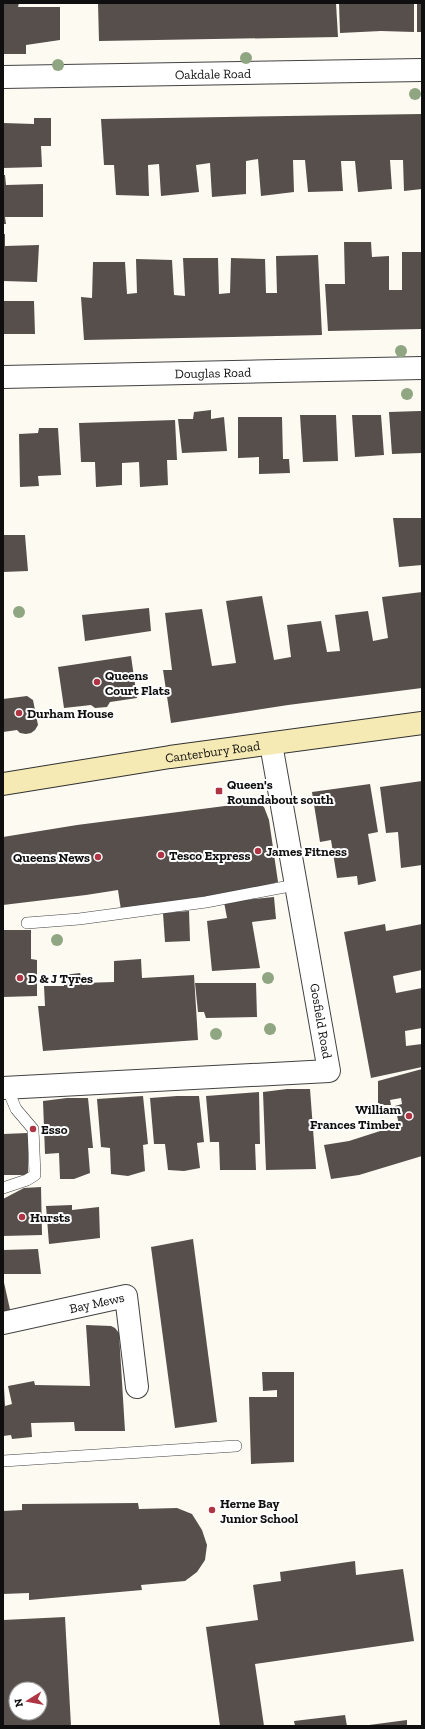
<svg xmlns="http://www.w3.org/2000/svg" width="425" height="1729" viewBox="0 0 425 1729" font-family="'Zilla Slab',serif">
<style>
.building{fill:#564f4c;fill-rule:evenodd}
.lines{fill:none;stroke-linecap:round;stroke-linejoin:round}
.lane-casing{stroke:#424242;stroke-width:12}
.street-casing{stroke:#424242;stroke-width:24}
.secondary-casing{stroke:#313131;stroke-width:24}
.lane{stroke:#fff;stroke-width:11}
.street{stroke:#fff;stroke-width:22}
.secondary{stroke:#f6eab4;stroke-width:22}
.tree{fill:#90a581}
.poi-dot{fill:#b03544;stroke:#fff;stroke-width:1.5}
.labels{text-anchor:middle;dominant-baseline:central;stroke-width:4;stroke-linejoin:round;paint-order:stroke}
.street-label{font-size:13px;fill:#0f0f0f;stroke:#fff}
.poi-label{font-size:13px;font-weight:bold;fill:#0f0f0f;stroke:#fff;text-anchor:start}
</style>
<rect width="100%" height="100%" fill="#fdfaf2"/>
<g class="building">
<path d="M3,3h16l-1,4h42v33l-34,5v9h-23z"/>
<path d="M98,3h238l2,34 -239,4z"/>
<path d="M339,3h75v29l-33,-1 -41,2z"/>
<rect x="417" y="3" width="5" height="29"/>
<path d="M422,114v75l-18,2 -1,-31h-13l2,29 -34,3 -3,-31h-14l2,30 -35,1 -3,-32h-12l1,32 -33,4 -3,-37 -12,2v33l-34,3 -2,-34 -14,2 3,27 -38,4 -2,-32 -11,1 1,31 -33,-1 -2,-30h-10l-3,-46z"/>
<path d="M34,118h17v28h-10l1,21 -39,1v-45l31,1z"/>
<path d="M3,175h2l1,10 37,-1v33h-38l1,7h-3z"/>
<path d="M3,234h2v12l34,-1 -2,37 -34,-1z"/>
<path d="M344,242h27l1,15 17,-1v34h13v-38h20v77l-94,2 -3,-47h20z"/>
<path d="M318,255l4,80 -238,5 -3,-43 11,1 1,-36h32l2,32 10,-1 -1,-34 36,1 2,35 11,1 -2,-38h35l1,36 11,-1 1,-35 34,1 1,34h11l-1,-37z"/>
<path d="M3,301h31l1,33h-32z"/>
<path d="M211,410v9l13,-2 3,34 -45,2 -4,-34h15l1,-7z"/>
<path d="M420,411h2v42l-30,1 -3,-42z"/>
<path d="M300,415h36l2,46 -35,1z"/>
<path d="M352,415h29l3,40 -29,2z"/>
<path d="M238,417h44l1,42h6l1,14 -31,1v-17l-21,1z"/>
<path d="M175,420l2,40h-10l1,25 -28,2 -1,-25 -17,1v22l-26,2 -1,-25h-14l-2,-39z"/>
<path d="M39,428h19l3,47 -23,1 1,10 -19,1 -1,-53 19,-1z"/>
<path d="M393,518h29v47l-23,2z"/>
<path d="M3,535h22l3,36 -25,1z"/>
<path d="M422,592v96l-134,17 -117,18 -8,-53h9l-7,-57 37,-4 10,57 24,-3 -10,-62 36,-5 12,64 17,-3 -4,-32 34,-4 6,31 13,-1 -5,-36 33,-4 5,30 15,-3 -6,-41z"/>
<path d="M149,608l2,23 -66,10 -3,-26z"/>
<path d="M131,656l6,42 -27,4 -3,5 -12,1 -4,-3 -27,3 -6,-41z"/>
<path d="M27,696l6,4 5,25 -3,5 -4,3 -5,1 -6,-1 -3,-3 -14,2v-33z"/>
<path d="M422,781v84l-21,3 -3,-36 -12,1 -6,-46z"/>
<path d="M370,784l8,48 -10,2 8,47 -18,4 -1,-9 -20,2 -6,-38 -11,2 -8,-50z"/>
<path d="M256,802l8,5 5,13 9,62 -30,8 -127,20 -3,-20 -32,5 -83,10v-68l74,-12z"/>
<path d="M274,897l2,22 -24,3 8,46 -48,3 -5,-50 20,-3 -3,-16z"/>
<path d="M189,911l1,30 -25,1 -2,-29z"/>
<path d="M385,924l1,7 36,-7v46l-29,6 3,17 26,-5v40l-17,3 1,15 16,-2v23l-51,11 -27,-146z"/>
<path d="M3,930h28v29l6,1v36l-34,1z"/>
<path d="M141,959l1,19 52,-3 4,65 -155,11 -5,-45h7l-1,-20h20v-11l16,-2 3,10 31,-1v-21z"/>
<path d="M195,983h61l1,34 -51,1 -2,-6h-6z"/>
<path d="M422,1069v87l-63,19 -28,4 -7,-34 25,-4 50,-16 -4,-19 7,-2 -1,-6 -11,2 1,5h-13v-24z"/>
<path d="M287,1089h23l6,80 -50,1 -3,-78z"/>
<path d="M259,1092l1,52h-5l1,26h-36l-1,-28h-9l-4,-46z"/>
<path d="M143,1096l5,48 -5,1 2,26 -17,5 -17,-2 -1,-26 -9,-1 -4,-48z"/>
<path d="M177,1096h22l5,46 -7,1 3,25 -16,3 -16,-1 -3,-26h-11l-4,-46z"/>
<path d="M67,1098h21l5,50h-5l2,25 -16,6h-14l-1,-26 -14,1 -2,-53z"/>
<path d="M28,1133v42h-25v-41z"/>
<path d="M41,1187l1,48 -39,1v-37l21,-11z"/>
<path d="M72,1205v5l27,-3 1,31 -51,6 -3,-38z"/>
<path d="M193,1239l24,183 -42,6 -24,-181z"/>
<path d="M38,1249l3,25h-38v-24z"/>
<path d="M3,1278l8,36 -8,1z"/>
<path d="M86,1325l25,1 4,2 4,5 6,98h-50l-1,-9 -43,1 1,14 -20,2 -1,-4 -8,1v-48h1l1,18 7,-2 -4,-18 26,-5 1,4 55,1z"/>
<path d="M262,1372h32v90l-43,2 -2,-67h28v-7l-14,1z"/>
<path d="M138,1503l1,6 38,-1 15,6 10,16 5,15 -2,15 -8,12 -12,9 -44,4 1,5 -113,10v-7l-26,1v-83l19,-1v-6z"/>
<path d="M355,1561l1,14 47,-6 11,72 -159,23 9,62h-44l-14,-99 52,-7 -5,-35 28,-4 -1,-9z"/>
<path d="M65,1617l6,109h-68v-106zM16,1689h24v24h-24z"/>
<path d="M345,1715l2,11h-52l-1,-5z"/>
<path d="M407,1720v6h-37l-1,-1z"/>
</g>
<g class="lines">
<defs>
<g id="lane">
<path d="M27,923l52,-4 127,-17 89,-17"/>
<path d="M3,1188l24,-8 8,-5 -2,-46 -17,-20 -9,-21"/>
<path d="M3,1461l233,-15"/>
</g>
<g id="street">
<path id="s1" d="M3,77l419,-7"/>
<path id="s2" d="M3,377l419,-9"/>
<path d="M3,1088l326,-17 -58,-327"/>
<path id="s3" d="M3,1323l123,-27 11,91"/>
</g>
<g id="secondary">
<path id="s4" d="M3,784l167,-27 252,-34"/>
</g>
</defs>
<use href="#lane" class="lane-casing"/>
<use href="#street" class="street-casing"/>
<use href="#secondary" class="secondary-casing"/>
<use href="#lane" class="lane"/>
<use href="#street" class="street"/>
<use href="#secondary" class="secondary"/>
</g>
<g class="tree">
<circle cx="246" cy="58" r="6"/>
<circle cx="58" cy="65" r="6"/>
<circle cx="415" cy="94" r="6"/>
<circle cx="401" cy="351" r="6"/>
<circle cx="407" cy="394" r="6"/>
<circle cx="19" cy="612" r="6"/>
<circle cx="57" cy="940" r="6"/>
<circle cx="268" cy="978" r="6"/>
<circle cx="270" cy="1029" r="6"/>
<circle cx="216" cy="1034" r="6"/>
</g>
<g class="poi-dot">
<circle cx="97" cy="682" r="4"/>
<circle cx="19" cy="713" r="4"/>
<rect x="215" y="787" width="8" height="8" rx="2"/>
<circle cx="258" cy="851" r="4"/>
<circle cx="161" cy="855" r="4"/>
<circle cx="98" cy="857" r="4"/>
<circle cx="20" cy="978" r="4"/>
<circle cx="409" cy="1116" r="4"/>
<circle cx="33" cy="1129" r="4"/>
<circle cx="22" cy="1217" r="4"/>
<circle cx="212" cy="1510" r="4"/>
</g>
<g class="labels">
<g class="street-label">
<text stroke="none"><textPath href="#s1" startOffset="210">Oakdale Road</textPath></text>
<text stroke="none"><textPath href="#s2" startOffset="210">Douglas Road</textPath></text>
<text stroke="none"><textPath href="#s4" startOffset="212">Canterbury Road</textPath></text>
<text transform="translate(321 1021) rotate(80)">Gosfield Road</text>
<text stroke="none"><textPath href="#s3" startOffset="96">Bay Mews</textPath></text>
</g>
<g class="poi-label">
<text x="105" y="675">Queens<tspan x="105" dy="15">Court Flats</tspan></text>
<text x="27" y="713">Durham House</text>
<text x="227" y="784">Queen's<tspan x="227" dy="15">Roundabout south</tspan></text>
<text x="266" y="851">James Fitness</text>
<text x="169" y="855">Tesco Express</text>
<text x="90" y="857" text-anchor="end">Queens News</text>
<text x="28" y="978">D &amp; J Tyres</text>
<text x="401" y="1109" text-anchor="end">William<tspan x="401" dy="15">Frances Timber</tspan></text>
<text x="41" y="1129">Esso</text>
<text x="30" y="1217">Hursts</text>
<text x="220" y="1503">Herne Bay<tspan x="220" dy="15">Junior School</tspan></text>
</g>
</g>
<rect width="425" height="1729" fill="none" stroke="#0f0f0f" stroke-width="8"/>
<g transform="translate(28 1701) rotate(259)"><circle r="19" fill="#ffffff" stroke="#9f9f9f"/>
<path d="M0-3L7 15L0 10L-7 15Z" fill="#b03544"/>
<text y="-6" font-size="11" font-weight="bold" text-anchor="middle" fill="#0f0f0f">N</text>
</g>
</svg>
